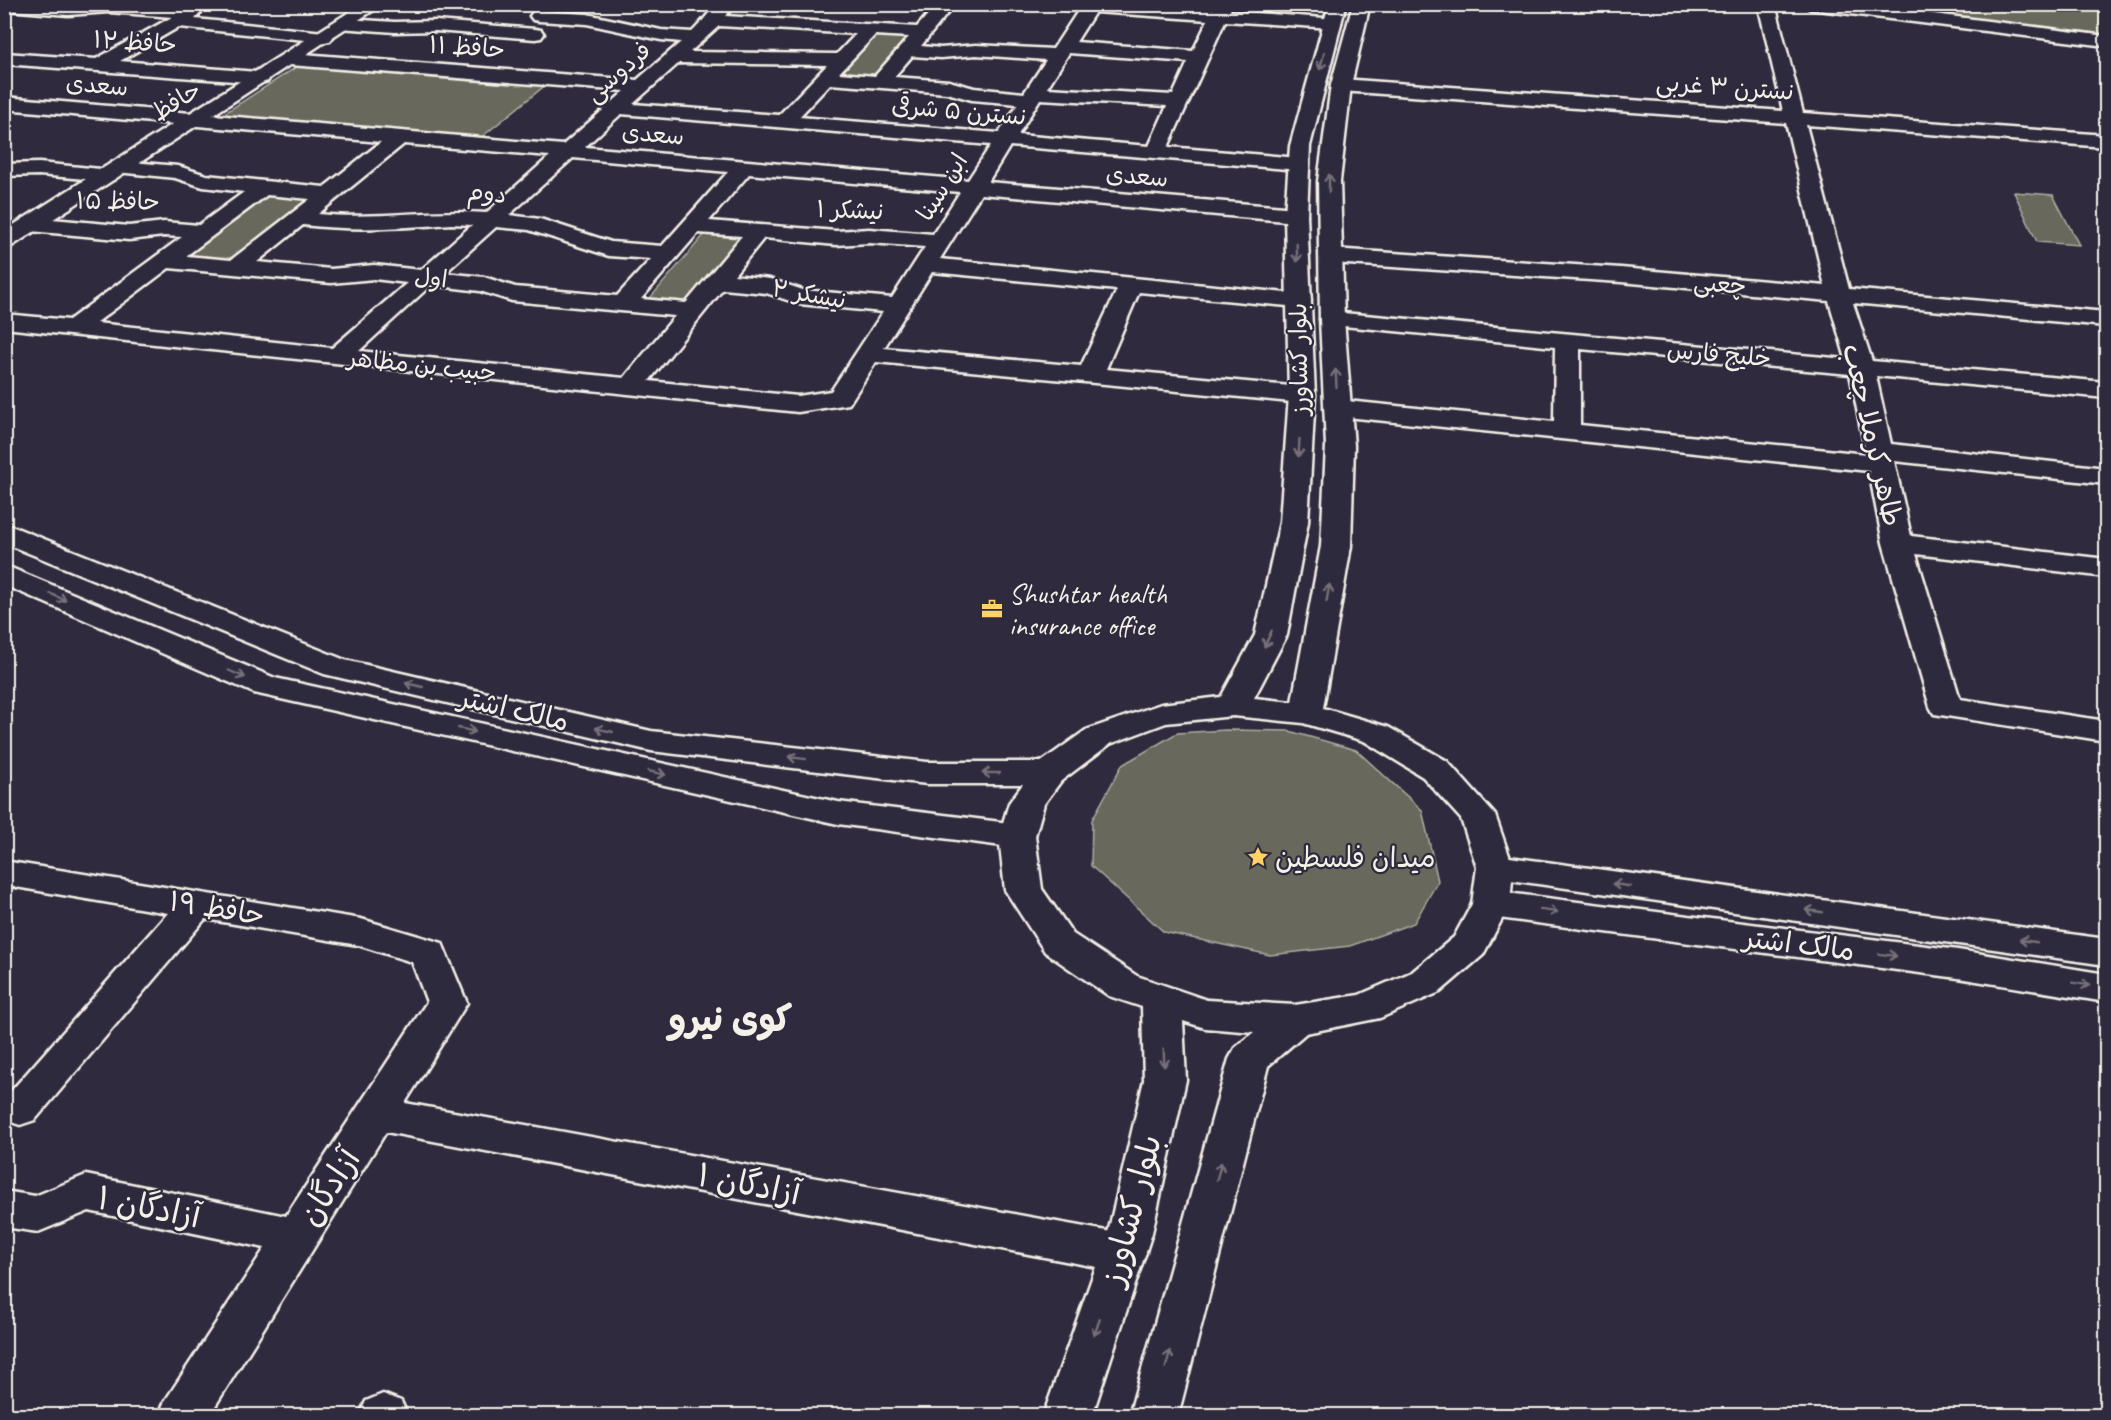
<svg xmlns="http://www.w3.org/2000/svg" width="2111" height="1420" viewBox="0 0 2111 1420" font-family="Caveat,'Playpen Sans Arabic',sans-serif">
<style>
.green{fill:#67695b;stroke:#aeada2;stroke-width:1.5}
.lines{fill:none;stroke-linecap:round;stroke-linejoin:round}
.minor-casing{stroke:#f4f1e8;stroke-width:5}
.tertiary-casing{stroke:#f4f1e8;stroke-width:5}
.secondary-casing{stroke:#f4f1e8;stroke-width:5}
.minor{fill:#2f2a3d;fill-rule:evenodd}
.tertiary{fill:#2f2a3d;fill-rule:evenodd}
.secondary{fill:#2f2a3d;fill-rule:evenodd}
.oneway{stroke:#747079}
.labels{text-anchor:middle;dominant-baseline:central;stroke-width:4.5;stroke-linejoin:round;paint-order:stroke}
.far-street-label{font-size:24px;fill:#f4f1e8;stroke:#2f2a3d}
.street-label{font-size:28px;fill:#f4f1e8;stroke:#2f2a3d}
.poi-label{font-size:28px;fill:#f4f1e8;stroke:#2f2a3d;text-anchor:start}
.near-street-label{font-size:33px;fill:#f4f1e8;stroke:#2f2a3d}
.near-neighbourhood-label{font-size:36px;font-weight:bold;fill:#f4f1e8;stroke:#2f2a3d}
</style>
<rect width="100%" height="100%" fill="#2f2a3d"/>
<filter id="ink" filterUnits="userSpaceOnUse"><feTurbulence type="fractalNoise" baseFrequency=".0167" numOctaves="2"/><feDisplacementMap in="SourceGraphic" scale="12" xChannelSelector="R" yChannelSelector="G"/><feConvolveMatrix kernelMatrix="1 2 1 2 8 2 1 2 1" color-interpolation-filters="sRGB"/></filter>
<g filter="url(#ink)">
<g class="green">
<path d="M1859,5h247v31z"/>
<path d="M877,34l30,2 -32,40 -33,-3z"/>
<path d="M301,64l247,19 -70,57 -261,-22z"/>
<path d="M2014,192l39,3 26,50 -42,-3z"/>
<path d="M270,194l41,4 -79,61 -43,-4z"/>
<path d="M704,235l34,3 -52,63 -36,-3z"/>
<path d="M1226,730l63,1 67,19 66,60 16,71 -24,42 -64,23 -80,9 -106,-23 -73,-66 1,-46 30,-55 55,-32z"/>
</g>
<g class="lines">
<defs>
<g id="minor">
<path d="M4,4l189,2 6,1 3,4 -7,8 129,13 6,1 3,4 -3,4 -6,1 -145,-15 -59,34 148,12 2,4 -2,4 -7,2 -257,-19v-11l92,6 76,-42 -63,-5 -41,3 -62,-5z"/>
<path d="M717,4h19l-11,12 192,11 20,-23h18l-34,42 20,2 35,-3 77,4 25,-38 -19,-2 -8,-5h90l72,5 2,-5h17l-2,7 108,8 3,4 -3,4 -6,1 -107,-7 -57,126 131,11 7,2 3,4 -3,4 -7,2 -289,-24 -22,36 308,26 8,2 3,5 -3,5 -8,2 -315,-28 -41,65 367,36 4,5 -4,5 -8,2 -160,-15 -33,77 196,18 9,2 4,6 -4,6 -9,2 -426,-41 -27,42 -51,8 -794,-84v-14l65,6 113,-83 -18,-1 -35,4 -99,-9 -8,-2 -3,-5 3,-5 8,-2 99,9 35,-4 35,3 45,-33 -41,-5 -28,-9 -58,-6 2,3 -4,4 -7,2 -69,-6 -35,1v-12l35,-1 72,7 -1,-3 3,-4 7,-2 58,5 28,9 118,12 57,-45 -377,-33v-12l559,48 62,-54 -335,-26 -7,-2 -2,-4 2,-4 7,-2 347,27 44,-38 -20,-2 -74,-16 -48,-3 -6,-1 -3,-4 3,-4 6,-1 48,3 74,16 31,2c10,-9 16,-19 25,-28zM1095,12l113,8 -15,31 -117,-9zM719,26l137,8 -19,20 -147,-2zM875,35l34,2 -34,39 -36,-3zM1069,53l119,9 -15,33 -126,-7zM976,55l70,5 -22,33 -50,-5 -25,-7 -55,-4 18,-21 29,2zM679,63l148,2 -48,50 -146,-11zM830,84l117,9 25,7 46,4 -19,29 -200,-16zM1040,99l127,7 -18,40 -131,-11zM621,114l370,31 -23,35 -383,-33zM404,144l146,12 -64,57c-56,-4 -112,7 -168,1zM573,158l155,14 -66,74 -51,-4 -71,-23 -31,-4zM749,174l211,18 -27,42 -64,-5 -33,2 -127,-10zM267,195l43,4 -79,61 -45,-4zM451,224l21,1 -51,45 -47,-5 -43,4 -74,-7 46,-37c49,6 99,3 148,-1zM496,227l33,3 80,26 42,3 -34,37 -102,-9 -31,-10 -39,-4zM698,233l44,3 -56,67 -45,-4zM764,238l72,7 33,-2 56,4 -33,51 -89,-8 -33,-11 -36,-4zM169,268l162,15 43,-4 33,4 -75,65 -236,-25zM932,272l185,18 -36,76 -197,-18zM431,285l49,6 32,10 163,15 -51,62 -265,-27zM723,289l43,4 33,11 84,8 -52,79 -33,5 -149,-15z"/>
<path d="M1758,4h17l28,109 303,22v12l-300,-22 43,164 257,23v14l-253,-23 19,58 234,21v16l-230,-22 15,68 215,24v16l-212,-23 17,75 195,23v18l-190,-23 44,145 146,22v20l-172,-27 -4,-7 -47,-164 -14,-72 -532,-55 -9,-2 -4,-6 4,-6 9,-2 217,22 1,-75 -232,-23 -3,-5 3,-5 9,-2 514,47 -17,-58 -208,-19 -289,-19 -8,-2 -3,-5 3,-5 8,-2 289,19 204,18 -39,-163 -445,-32 -7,-2 -3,-4 3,-4 7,-2 442,32zM1580,349l270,25 16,80 -286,-29z"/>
<path d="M1802,4h54l250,32v10l-296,-37z"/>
<path d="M345,19l50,3 41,-1 99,8 6,1 3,4 -3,4 -6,1 -99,-8 -41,1 -56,-4 -3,-4 3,-4z"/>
<path d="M4,861l357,58 81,24 25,60 -62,100 718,131 16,6 7,13 -7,13 -16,6 -737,-140 -177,284h-51l7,-15 100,-153 -176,-37 -51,21 -34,-5v-36l31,5 51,-21 200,41 141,-214 -15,-40 -54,-17 -153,-26 -170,201 -15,5 -15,-5v-22l163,-185 -164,-28z"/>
<path d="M383,1394l18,7 7,15h-49l7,-15z"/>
</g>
<g id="tertiary">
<path d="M4,4h11l-11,7z"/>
<path d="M362,4h21l-371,242 -8,2v-17z"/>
<path d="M4,523l341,137 306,71 276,31h122l12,3 5,8 -5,8 -12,3h-122l-276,-33 -327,-77 -320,-131z"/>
<path d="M4,565l271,113 563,124 179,22 13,4 5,8 -5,8 -13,4 -179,-24 -584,-131 -250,-108z"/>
<path d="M1495,855l611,84v26l-624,-89 -5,-9 5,-9z"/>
<path d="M1491,891l467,59 148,24v28l-148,-24 -467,-61 -13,-4 -6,-9 6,-9z"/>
</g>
<path id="secondary" d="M1329,4h17l-36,142 -3,69 8,180 -7,127 -21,113 -33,63 38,4 29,-156 5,-100 -6,-127 -2,-138 13,-96 22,-81h17l-19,81 -11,96 4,138 10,127 -3,100 -28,162 65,19 59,34 48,54 18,52 -3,37 -27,51 -43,37 -60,26 -74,15 -38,33 -90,350h-49l100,-357 6,-11 19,-16 -49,-4 -22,-7 3,59 -34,153 -60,183h-49l65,-183 36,-153 -2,-73 -33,-11 -64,-44 -40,-62 -6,-54 10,-33 28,-38 49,-35 75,-26 60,-7 34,-62 25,-113 9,-127 -4,-180 5,-69zM1233,716l70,7 61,18 59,36 38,42 16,48 -5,37 -18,33 -42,35 -53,23 -64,10 -88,-5 -70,-24 -64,-42 -31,-45 -7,-53 9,-32 17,-23 49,-37 56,-21z"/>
</defs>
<use href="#minor" class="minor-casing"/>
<use href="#tertiary" class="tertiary-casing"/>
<use href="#secondary" class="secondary-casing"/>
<use href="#minor" class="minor"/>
<use href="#tertiary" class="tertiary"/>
<use href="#secondary" class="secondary"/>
</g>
<defs><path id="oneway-shaft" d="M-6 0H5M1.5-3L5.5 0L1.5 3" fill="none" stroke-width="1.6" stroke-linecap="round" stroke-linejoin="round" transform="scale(1.5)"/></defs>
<g class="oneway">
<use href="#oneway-shaft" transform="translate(1322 61) rotate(105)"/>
<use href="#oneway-shaft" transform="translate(1329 183) rotate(-89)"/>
<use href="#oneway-shaft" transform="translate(1297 253) rotate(88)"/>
<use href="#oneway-shaft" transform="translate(1336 378) rotate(-93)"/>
<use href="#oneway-shaft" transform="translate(1299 448) rotate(93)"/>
<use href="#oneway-shaft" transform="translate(1328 593) rotate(-80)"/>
<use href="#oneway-shaft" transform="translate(58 597) rotate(24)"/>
<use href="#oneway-shaft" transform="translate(1268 639) rotate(114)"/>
<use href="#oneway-shaft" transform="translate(237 674) rotate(23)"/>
<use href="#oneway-shaft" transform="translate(414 685) rotate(-167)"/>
<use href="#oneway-shaft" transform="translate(467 730) rotate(13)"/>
<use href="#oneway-shaft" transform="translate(604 730) rotate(-167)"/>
<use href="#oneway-shaft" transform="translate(797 758) rotate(-173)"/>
<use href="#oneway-shaft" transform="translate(657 773) rotate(13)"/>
<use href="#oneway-shaft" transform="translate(991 773) rotate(180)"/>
<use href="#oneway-shaft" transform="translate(1621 885) rotate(-172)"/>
<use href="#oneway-shaft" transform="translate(1549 911) rotate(7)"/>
<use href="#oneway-shaft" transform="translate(1814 911) rotate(-172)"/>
<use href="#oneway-shaft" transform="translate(2028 941) rotate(-172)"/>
<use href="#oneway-shaft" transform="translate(1888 955) rotate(7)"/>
<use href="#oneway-shaft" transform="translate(2081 984) rotate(9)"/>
<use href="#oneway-shaft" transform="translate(1164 1058) rotate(88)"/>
<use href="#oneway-shaft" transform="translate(1219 1171) rotate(-75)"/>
<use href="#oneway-shaft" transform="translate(1097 1327) rotate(109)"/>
<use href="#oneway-shaft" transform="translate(1168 1359) rotate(-75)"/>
</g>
</g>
<defs>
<symbol id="office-bare" viewBox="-9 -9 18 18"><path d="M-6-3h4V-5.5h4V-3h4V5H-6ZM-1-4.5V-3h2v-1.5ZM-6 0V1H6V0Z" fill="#ffd166" stroke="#2f2a3d" stroke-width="2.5" paint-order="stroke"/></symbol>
<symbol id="sight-bare" viewBox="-9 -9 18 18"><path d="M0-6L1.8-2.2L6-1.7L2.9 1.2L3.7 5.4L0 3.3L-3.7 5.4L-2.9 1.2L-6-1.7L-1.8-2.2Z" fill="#ffd166" stroke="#2f2a3d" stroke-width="2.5" paint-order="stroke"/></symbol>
</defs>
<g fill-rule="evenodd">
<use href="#office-bare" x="977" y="594" width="30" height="30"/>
<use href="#sight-bare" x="1243" y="842" width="30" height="30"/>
</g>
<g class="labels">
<g class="far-street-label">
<text transform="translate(135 42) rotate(4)">حافظ ۱۲</text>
<text transform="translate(467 47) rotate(4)">حافظ ۱۱</text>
<text transform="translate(618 72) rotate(-41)">فردوسی</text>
<text transform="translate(97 85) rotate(5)">سعدی</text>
<text transform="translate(1725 87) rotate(4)">نسترن ۳ غربی</text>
<text transform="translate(176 101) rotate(-32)">حافظ</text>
<text transform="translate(959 111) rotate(5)">نسترن ۵ شرقی</text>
<text transform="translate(653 134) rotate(5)">سعدی</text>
<text transform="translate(1137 176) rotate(5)">سعدی</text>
<text transform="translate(942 187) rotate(-58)">ابن سینا</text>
<text transform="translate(487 193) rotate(6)">دوم</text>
<text transform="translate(118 201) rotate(1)">حافظ ۱۵</text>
<text transform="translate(850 210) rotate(2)">نیشکر ۱</text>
<text transform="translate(431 278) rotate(6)">اول</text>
<text transform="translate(1720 284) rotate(5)">چعبی</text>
<text transform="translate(809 294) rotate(10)">نیشکر ۲</text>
<text transform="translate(1719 354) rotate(5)">خلیج فارس</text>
<text transform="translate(1299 359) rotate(-91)">بلوار کشاورز</text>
<text transform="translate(422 365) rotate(6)">حبیب بن مظاهر</text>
</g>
<g class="street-label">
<text transform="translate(1873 435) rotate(77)">طاهر کرملا چعب</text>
<text transform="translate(514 709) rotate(13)">مالک اشتر</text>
<text transform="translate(217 908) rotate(9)">حافظ ۱۹</text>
<text transform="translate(1799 944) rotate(7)">مالک اشتر</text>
</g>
<g class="poi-label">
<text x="1009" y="593">Shushtar health<tspan x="1009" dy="32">insurance office</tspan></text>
<text x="1275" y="857">میدان فلسطین</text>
</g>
<g class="near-street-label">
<text transform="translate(749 1184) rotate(11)">آزادگان ۱</text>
<text transform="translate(329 1187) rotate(-57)">آزادگان</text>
<text transform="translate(149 1207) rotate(11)">آزادگان ۱</text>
<text transform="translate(1131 1210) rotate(-75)">بلوار کشاورز</text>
</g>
<g class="near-neighbourhood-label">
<text x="730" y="1019">کوی نیرو</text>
</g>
</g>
<rect width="2111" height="1420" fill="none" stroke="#2f2a3d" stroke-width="24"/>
<rect x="12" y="12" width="2087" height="1396" fill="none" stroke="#f4f1e8" stroke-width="2" filter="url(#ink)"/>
</svg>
